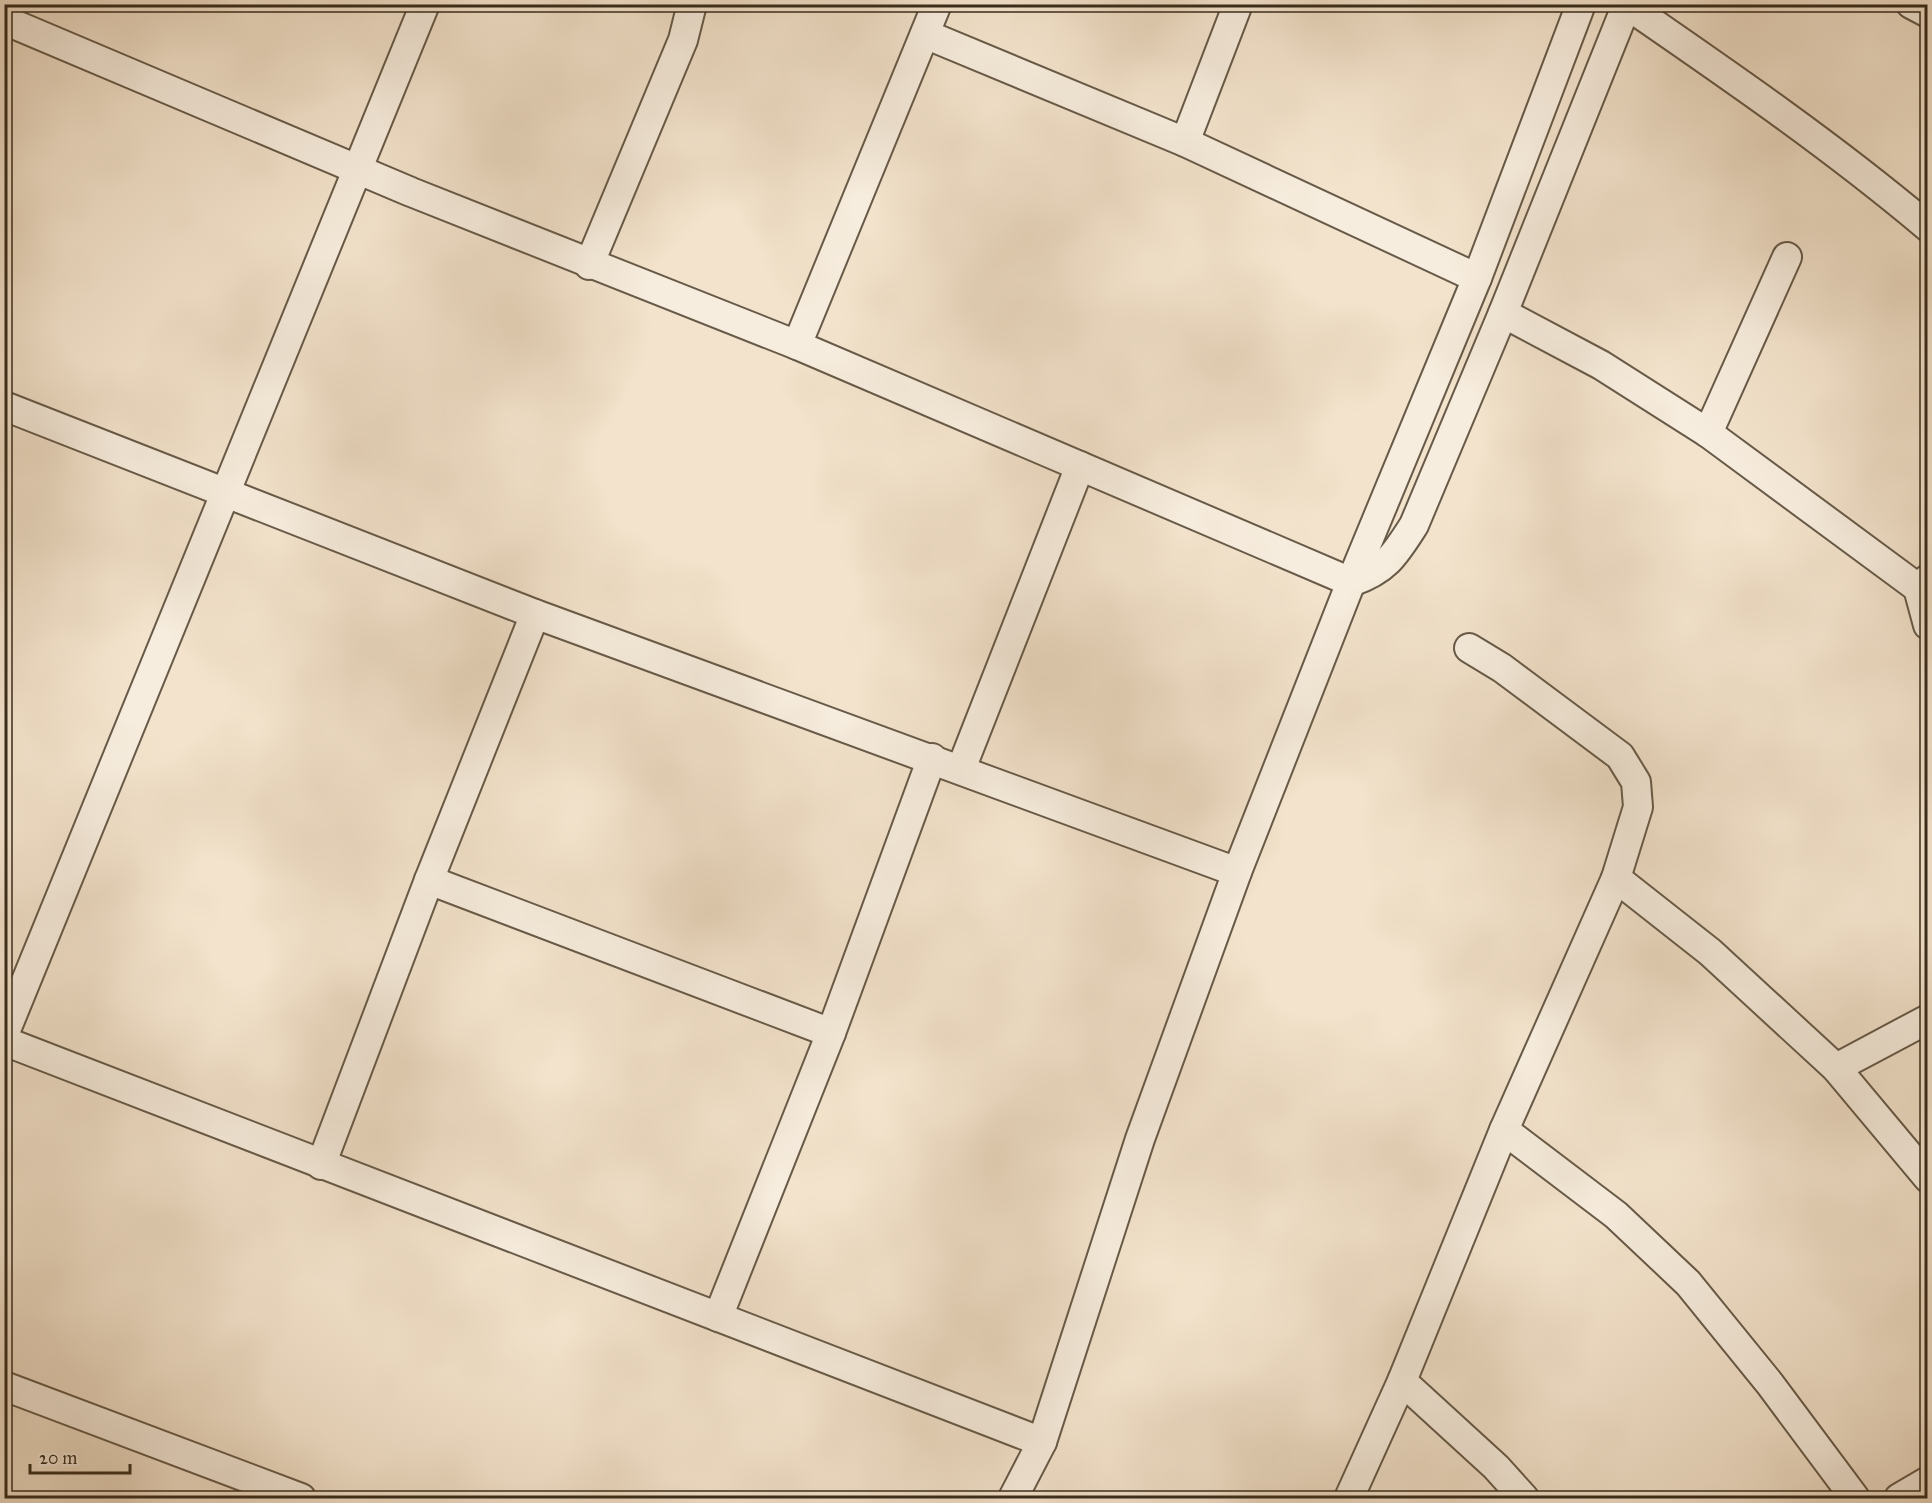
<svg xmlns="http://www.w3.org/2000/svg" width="1932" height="1503" viewBox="0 0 1932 1503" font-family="'IM FELL Great Primer',serif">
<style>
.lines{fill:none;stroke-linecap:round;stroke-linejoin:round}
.minor-casing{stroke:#675a48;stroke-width:32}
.minor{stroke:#f7edde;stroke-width:28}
</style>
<rect width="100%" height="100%" fill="#f3e3cc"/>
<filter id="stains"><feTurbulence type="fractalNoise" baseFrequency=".00333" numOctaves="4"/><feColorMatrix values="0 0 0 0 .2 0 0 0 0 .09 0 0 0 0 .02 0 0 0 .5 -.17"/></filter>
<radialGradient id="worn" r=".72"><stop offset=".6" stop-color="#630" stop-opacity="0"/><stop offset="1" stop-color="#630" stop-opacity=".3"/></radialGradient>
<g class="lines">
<defs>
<g id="minor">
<path d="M1911,4l17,9"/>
<path d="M1627,5c103,71 205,141 301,222"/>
<path d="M4,20l407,172 386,153 554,237c35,-12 44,-27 63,-57l89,-212 124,-309"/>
<path d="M925,34l260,108 292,136"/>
<path d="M1185,142l53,-138"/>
<path d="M589,265l94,-225 9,-36"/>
<path d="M1503,313l98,52 107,68 210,155 10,-9"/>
<path d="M797,345l140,-341"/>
<path d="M4,406l531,208 702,258"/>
<path d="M1708,433l79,-176"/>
<path d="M1918,588l10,37"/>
<path d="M1469,648l33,20 118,88 16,26 2,25 -22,71 -112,252 112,85 72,68 82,101 85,114"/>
<path d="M961,769l119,-303"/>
<path d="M1616,878l94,74 126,116 92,110"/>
<path d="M429,880l402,153 -113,284"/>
<path d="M831,1033l101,-275"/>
<path d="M4,1035l421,-1031"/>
<path d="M4,1041l1038,401"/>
<path d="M1836,1068l92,-49"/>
<path d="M1504,1130l-102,251 94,86 28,31"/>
<path d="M321,1165l108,-285 106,-266"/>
<path d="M4,1386l297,112"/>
<path d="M1013,1498l29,-56 98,-303 97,-267 114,-290 126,-304 104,-274"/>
<path d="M1349,1498l53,-117"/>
<path d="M1899,1498l29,-17"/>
</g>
</defs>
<use href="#minor" class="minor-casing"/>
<use href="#minor" class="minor"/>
</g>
<rect width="1932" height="1503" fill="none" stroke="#f3e3cc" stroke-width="24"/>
<rect x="6" y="6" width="1920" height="1491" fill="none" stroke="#382c1c" stroke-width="3"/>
<rect x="12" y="12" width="1908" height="1479" fill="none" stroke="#382c1c" stroke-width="1.5"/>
<path d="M30 1464v9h100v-9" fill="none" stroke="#382c1c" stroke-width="3"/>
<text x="39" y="1464" font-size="18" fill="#382c1c" stroke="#f7edde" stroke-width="4.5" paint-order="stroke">20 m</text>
<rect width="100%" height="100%" filter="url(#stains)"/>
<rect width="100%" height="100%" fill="url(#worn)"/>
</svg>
